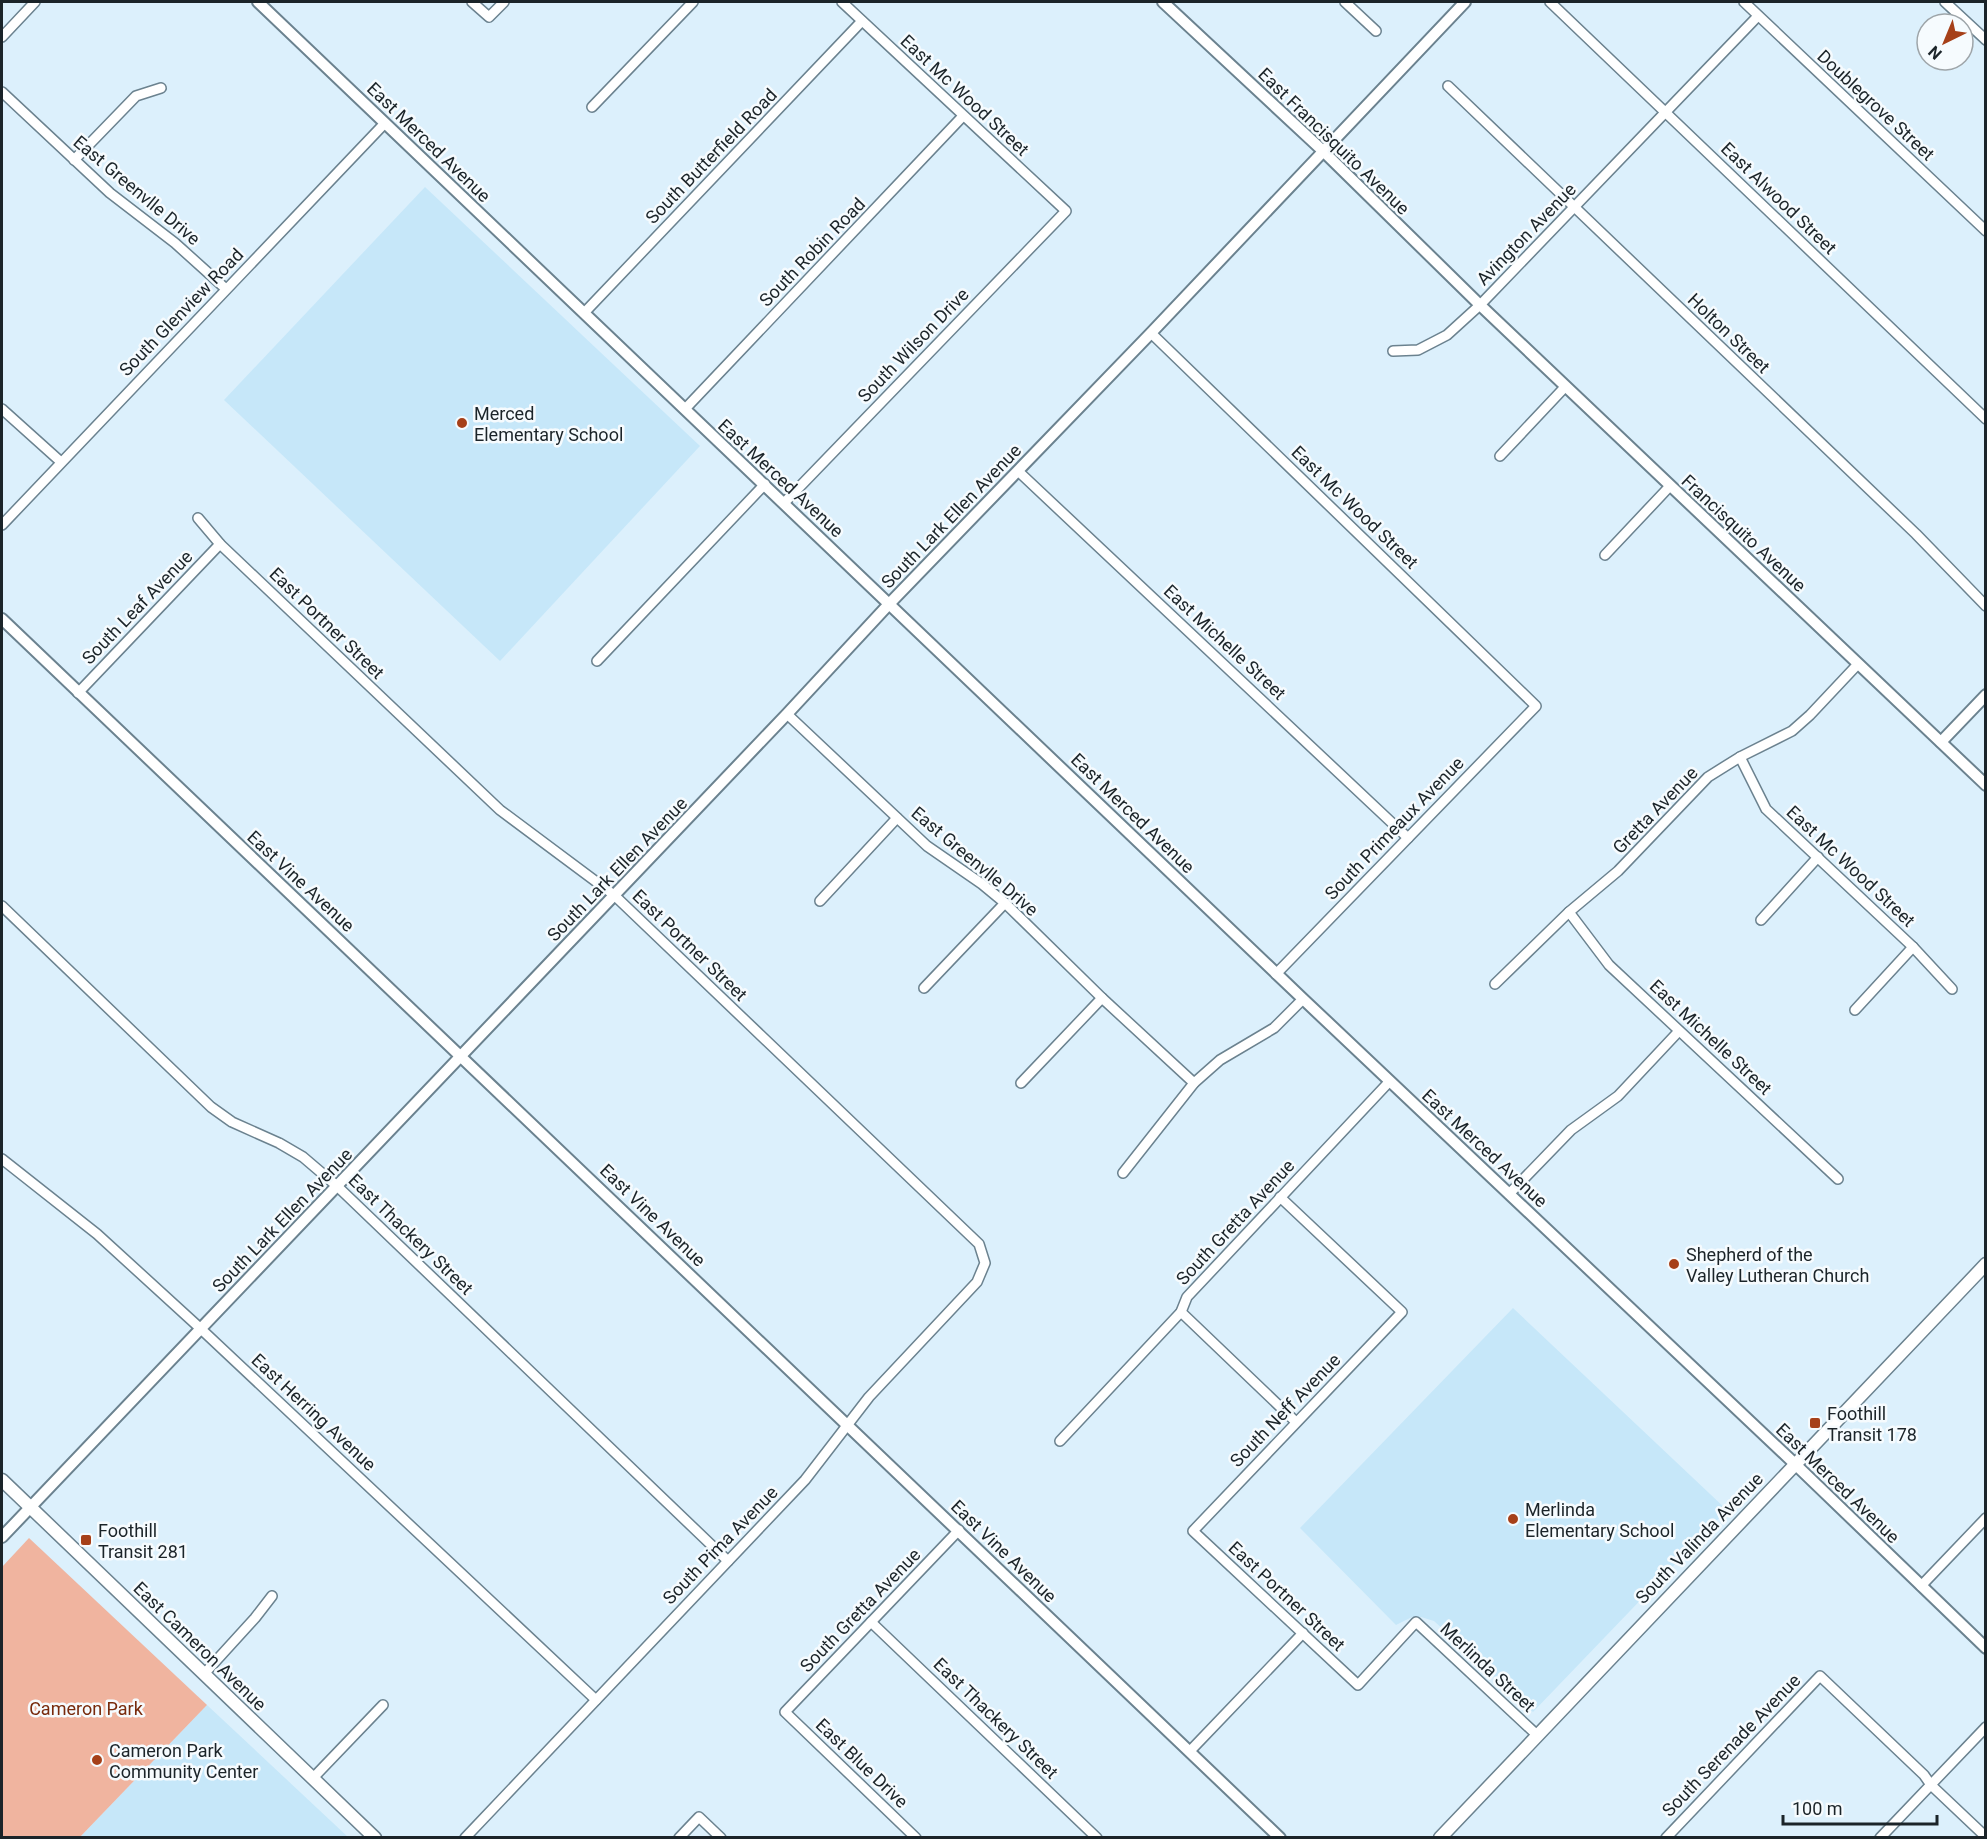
<svg xmlns="http://www.w3.org/2000/svg" width="1987" height="1839" viewBox="0 0 1987 1839" font-family="Roboto,sans-serif">
<style>
.built{fill:#c6e7f9}
.green{fill:#f0b49f}
.lines{fill:none;stroke-linecap:round;stroke-linejoin:round}
.minor-casing{stroke:#6b828f;stroke-width:12}
.tertiary-casing{stroke:#6b828f;stroke-width:14}
.secondary-casing{stroke:#6b828f;stroke-width:15}
.minor{stroke:#fff;stroke-width:9}
.tertiary{stroke:#fff;stroke-width:10}
.secondary{stroke:#fff;stroke-width:12}
.poi-dot{fill:#a64019;stroke:#f6fbfe;stroke-width:2}
.labels{text-anchor:middle;dominant-baseline:central;stroke-width:5;stroke-linejoin:round;paint-order:stroke}
.street-label{font-size:18px;fill:#1b2429;stroke:#f6fbfe}
.poi-label{font-size:18px;fill:#1b2429;stroke:#f6fbfe;text-anchor:start}
.park-label{font-size:18px;fill:#782a0c;stroke:#f6fbfe}
</style>
<rect width="100%" height="100%" fill="#dcf0fc"/>
<g class="built">
<path d="M425,187l275,259 -200,215 -276,-261z"/>
<path d="M1513,1308l214,202 -194,202 -99,-91 -13,-4h-9l-16,8 -96,-97z"/>
<path d="M207,1705l141,132h-268z"/>
</g>
<path class="green" d="M29,1538l178,167 -127,132h-78v-270z"/>
<g class="lines">
<defs>
<g id="minor">
<path d="M472,2l17,15 15,-15"/>
<path d="M1345,2l31,29"/>
<path d="M1550,2l436,417"/>
<path d="M1744,2l242,229"/>
<path d="M1945,2l41,38"/>
<path d="M2,37l33,-35"/>
<path d="M1448,86l468,448 70,72"/>
<path d="M2,92l108,101 65,50 51,46"/>
<path d="M592,107l101,-105"/>
<path d="M74,160l62,-64 25,-8"/>
<path d="M584,313l278,-292"/>
<path d="M1151,333l385,373 -260,268"/>
<path d="M1393,351l25,-1 29,-15 33,-30 278,-289"/>
<path d="M2,409l59,53"/>
<path d="M685,409l278,-293"/>
<path d="M1500,456l65,-69"/>
<path d="M1018,471l390,367"/>
<path d="M784,503l282,-292 -224,-209"/>
<path d="M198,518l22,26 280,266 114,85 365,349 6,19 -8,19 -108,115 -64,83 -340,358"/>
<path d="M2,525l383,-402"/>
<path d="M1605,555l65,-69"/>
<path d="M597,661l168,-177"/>
<path d="M78,693l142,-149"/>
<path d="M787,714l140,132 55,38 23,19 97,95 92,85"/>
<path d="M1740,757l26,52 147,138 39,42"/>
<path d="M820,901l77,-83"/>
<path d="M2,906l209,201 21,15 47,21 24,14 34,29 391,375"/>
<path d="M1569,912l40,53 229,214"/>
<path d="M1761,920l57,-63"/>
<path d="M1495,984l74,-72 49,-41 90,-94 32,-20 52,-26 18,-16 48,-51"/>
<path d="M924,988l81,-85"/>
<path d="M1855,1010l58,-63"/>
<path d="M1021,1083l81,-85"/>
<path d="M2,1159l95,75 104,95 395,371"/>
<path d="M1123,1173l71,-90 26,-23 54,-32 29,-29"/>
<path d="M1509,1194l62,-64 47,-34 61,-65"/>
<path d="M1280,1197l122,115 -209,219 165,154 58,-63 121,113"/>
<path d="M1181,1312l115,110"/>
<path d="M1060,1441l121,-129 6,-15 202,-215"/>
<path d="M1921,1586l65,-68"/>
<path d="M871,1622l226,216"/>
<path d="M204,1674l51,-56 17,-22"/>
<path d="M1190,1751l113,-118"/>
<path d="M313,1778l70,-73"/>
<path d="M679,1838l20,-21 22,21"/>
<path d="M916,1838l-131,-126 174,-182"/>
<path d="M1666,1838l154,-162 104,99 7,10 55,52"/>
<path d="M1880,1838l106,-111"/>
</g>
<g id="tertiary">
<path d="M258,2l1045,997 492,465 191,184"/>
<path d="M1163,2l159,148 158,155 506,480"/>
<path d="M2,619l1278,1219"/>
<path d="M1941,742l45,-47"/>
<path d="M2,1537l785,-823 103,-111 261,-270 314,-331"/>
</g>
<g id="secondary">
<path d="M2,1480l373,358"/>
<path d="M1440,1838l546,-574"/>
</g>
</defs>
<use href="#minor" class="minor-casing"/>
<use href="#tertiary" class="tertiary-casing"/>
<use href="#secondary" class="secondary-casing"/>
<use href="#minor" class="minor"/>
<use href="#tertiary" class="tertiary"/>
<use href="#secondary" class="secondary"/>
</g>
<g class="poi-dot">
<circle cx="462" cy="423" r="6"/>
<circle cx="1674" cy="1264" r="6"/>
<rect x="1809" y="1417" width="12" height="12" rx="3"/>
<circle cx="1513" cy="1519" r="6"/>
<rect x="80" y="1534" width="12" height="12" rx="3"/>
<circle cx="97" cy="1760" r="6"/>
</g>
<g class="labels">
<g class="street-label">
<text transform="translate(965 95) rotate(43)">East Mc Wood Street</text>
<text transform="translate(1876 105) rotate(43)">Doublegrove Street</text>
<text transform="translate(1334 141) rotate(44)">East Francisquito Avenue</text>
<text transform="translate(429 142) rotate(44)">East Merced Avenue</text>
<text transform="translate(711 156) rotate(-46)">South Butterfield Road</text>
<text transform="translate(137 190) rotate(40)">East Greenvlle Drive</text>
<text transform="translate(1779 198) rotate(44)">East Alwood Street</text>
<text transform="translate(1526 234) rotate(-46)">Avington Avenue</text>
<text transform="translate(812 252) rotate(-46)">South Robin Road</text>
<text transform="translate(181 312) rotate(-46)">South Glenview Road</text>
<text transform="translate(1729 333) rotate(44)">Holton Street</text>
<text transform="translate(913 345) rotate(-46)">South Wilson Drive</text>
<text transform="translate(781 478) rotate(43)">East Merced Avenue</text>
<text transform="translate(1355 507) rotate(44)">East Mc Wood Street</text>
<text transform="translate(951 516) rotate(-46)">South Lark Ellen Avenue</text>
<text transform="translate(1744 533) rotate(43)">Francisquito Avenue</text>
<text transform="translate(137 607) rotate(-46)">South Leaf Avenue</text>
<text transform="translate(327 623) rotate(44)">East Portner Street</text>
<text transform="translate(1225 642) rotate(43)">East Michelle Street</text>
<text transform="translate(1655 810) rotate(-46)">Gretta Avenue</text>
<text transform="translate(1133 813) rotate(44)">East Merced Avenue</text>
<text transform="translate(1394 828) rotate(-46)">South Primeaux Avenue</text>
<text transform="translate(975 861) rotate(40)">East Greenvlle Drive</text>
<text transform="translate(1851 866) rotate(43)">East Mc Wood Street</text>
<text transform="translate(617 869) rotate(-46)">South Lark Ellen Avenue</text>
<text transform="translate(301 881) rotate(43)">East Vine Avenue</text>
<text transform="translate(690 945) rotate(44)">East Portner Street</text>
<text transform="translate(1711 1037) rotate(43)">East Michelle Street</text>
<text transform="translate(1485 1148) rotate(43)">East Merced Avenue</text>
<text transform="translate(653 1215) rotate(44)">East Vine Avenue</text>
<text transform="translate(282 1220) rotate(-46)">South Lark Ellen Avenue</text>
<text transform="translate(1235 1222) rotate(-47)">South Gretta Avenue</text>
<text transform="translate(411 1234) rotate(44)">East Thackery Street</text>
<text transform="translate(1285 1410) rotate(-46)">South Neff Avenue</text>
<text transform="translate(314 1412) rotate(43)">East Herring Avenue</text>
<text transform="translate(1838 1483) rotate(44)">East Merced Avenue</text>
<text transform="translate(1699 1538) rotate(-46)">South Valinda Avenue</text>
<text transform="translate(720 1545) rotate(-46)">South Pima Avenue</text>
<text transform="translate(1004 1551) rotate(44)">East Vine Avenue</text>
<text transform="translate(1287 1596) rotate(43)">East Portner Street</text>
<text transform="translate(860 1610) rotate(-46)">South Gretta Avenue</text>
<text transform="translate(200 1646) rotate(44)">East Cameron Avenue</text>
<text transform="translate(1488 1667) rotate(43)">Merlinda Street</text>
<text transform="translate(996 1718) rotate(44)">East Thackery Street</text>
<text transform="translate(1731 1745) rotate(-46)">South Serenade Avenue</text>
<text transform="translate(862 1763) rotate(44)">East Blue Drive</text>
</g>
<g class="poi-label">
<text x="474" y="413">Merced<tspan x="474" dy="21">Elementary School</tspan></text>
<text x="1686" y="1254">Shepherd of the<tspan x="1686" dy="21">Valley Lutheran Church</tspan></text>
<text x="1827" y="1413">Foothill<tspan x="1827" dy="21">Transit 178</tspan></text>
<text x="1525" y="1509">Merlinda<tspan x="1525" dy="21">Elementary School</tspan></text>
<text x="98" y="1530">Foothill<tspan x="98" dy="21">Transit 281</tspan></text>
<text x="109" y="1750">Cameron Park<tspan x="109" dy="21">Community Center</tspan></text>
</g>
<g class="park-label">
<text x="86" y="1708">Cameron Park</text>
</g>
</g>
<rect width="1987" height="1839" fill="none" stroke="#1b2429" stroke-width="6"/>
<g transform="translate(1945 42) rotate(223)"><circle r="28" fill="#f6fbfe" stroke="#9ea5a9" stroke-width="1.5"/>
<path d="M0-4.5L10 22L0 15L-10 22Z" fill="#a64019"/>
<text y="-9" font-size="16" font-weight="bold" text-anchor="middle" fill="#1b2429">N</text>
</g>
<path d="M1783 1815v9h154v-9" fill="none" stroke="#1b2429" stroke-width="3"/>
<text x="1792" y="1815" font-size="18" fill="#1b2429" stroke="#f6fbfe" stroke-width="4.5" paint-order="stroke">100 m</text>
</svg>
